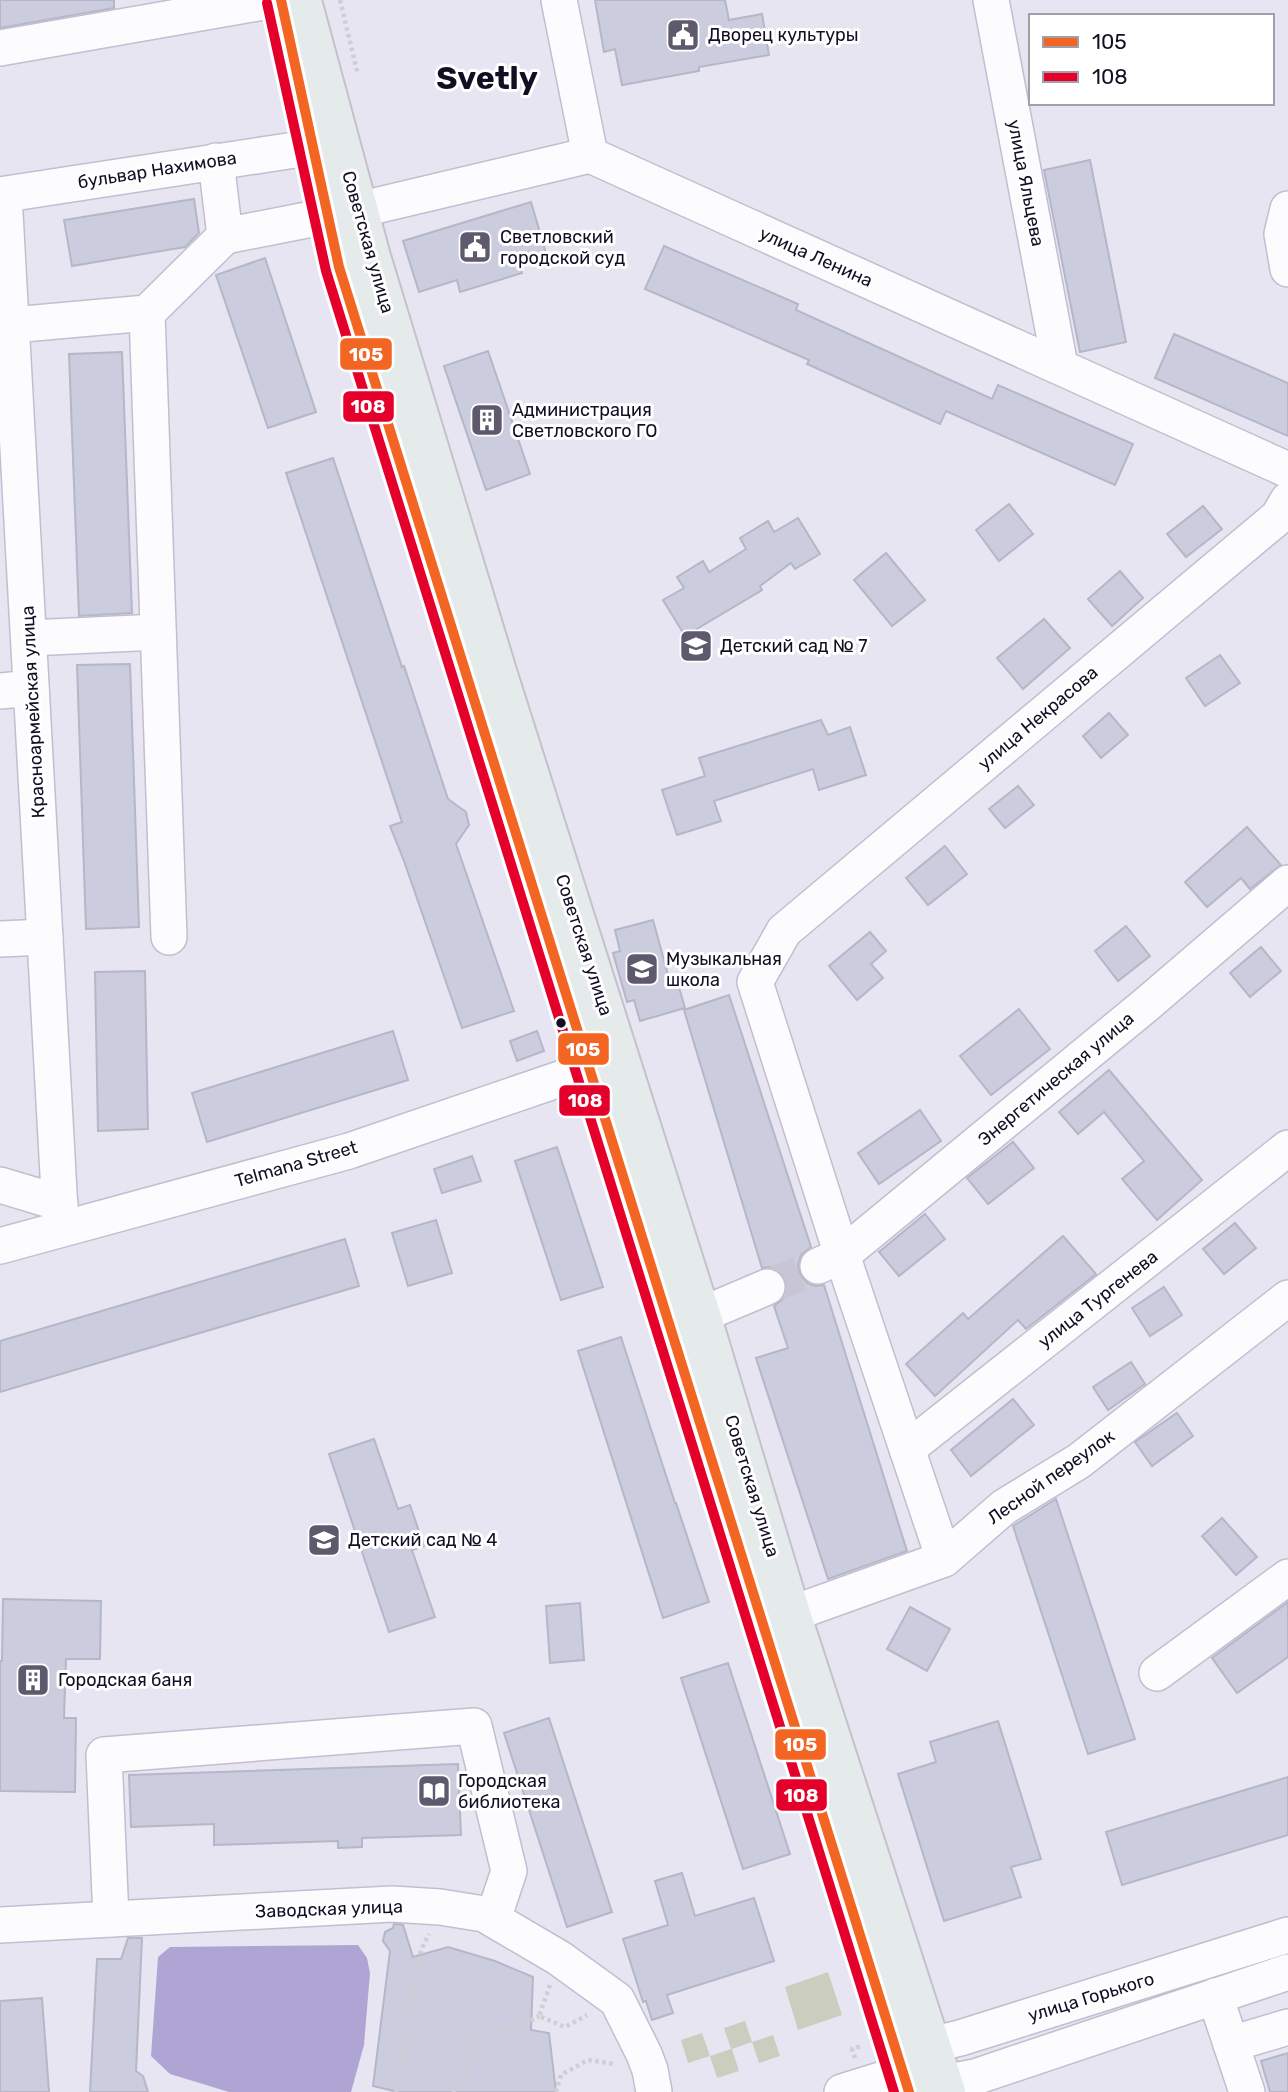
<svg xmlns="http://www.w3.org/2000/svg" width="1288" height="2092" viewBox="0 0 1288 2092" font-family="Rubik,sans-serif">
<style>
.green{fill:#cbcdbe}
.water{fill:#afa5d4}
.building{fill:#cbcddf;stroke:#b5b6c8;stroke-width:2}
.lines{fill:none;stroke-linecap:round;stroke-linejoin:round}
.minor-tunnel{stroke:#c8c5d4;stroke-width:35;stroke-dasharray:35 18;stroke-linecap:butt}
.minor-casing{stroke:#c2bed0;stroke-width:38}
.major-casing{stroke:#c4c1cb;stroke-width:42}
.path{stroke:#cfced4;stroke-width:4.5;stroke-dasharray:3.5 3.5;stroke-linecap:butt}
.minor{stroke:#fcfbfd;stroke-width:35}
.major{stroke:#e5ebeb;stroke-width:38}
.bus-1-casing{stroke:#fff;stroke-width:16}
.bus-2-casing{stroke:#fff;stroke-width:16}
.bus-1{stroke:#f26522;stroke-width:10}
.bus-2{stroke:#e4002b;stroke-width:10}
.bus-dot{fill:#140e24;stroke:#fff;stroke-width:2.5}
.labels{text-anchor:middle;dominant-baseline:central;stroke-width:6;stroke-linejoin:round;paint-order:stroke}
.poi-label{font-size:18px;fill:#140e24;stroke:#fff;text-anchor:start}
.street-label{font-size:18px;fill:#140e24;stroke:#fff}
.town-label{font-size:32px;font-weight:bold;fill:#140e24;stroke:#fff}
.line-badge{stroke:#fff;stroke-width:2.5}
.badge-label{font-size:19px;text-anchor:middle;font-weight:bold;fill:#fff}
</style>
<rect width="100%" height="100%" fill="#e8e5f3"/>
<g class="green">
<path d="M828,1972l14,43 -44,15 -13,-43z"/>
<path d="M745,2021l7,21 21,-7 7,21 -21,7 -7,-21 -20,7 7,22 -22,7 -7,-22 -22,7 -7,-23 21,-7 8,23 21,-7 -7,-21z"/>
</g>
<path class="water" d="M358,1945l9,13 3,15 -6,72 -13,47h-122l-59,-18 -19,-18 7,-99 12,-10z"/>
<g class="building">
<path d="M0,0h114v8l-114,20z"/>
<path d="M595,0h130l4,20 33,-6 7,41 -70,12v4l-77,14 -7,-36 -11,3z"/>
<path d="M1090,160l36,182 -46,10 -36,-182z"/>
<path d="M194,199l5,34 -14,14 -113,19 -8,-46z"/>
<path d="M531,202l15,51 -27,9 3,11 -62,19 -3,-12 -38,12 -16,-51z"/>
<path d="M664,246l134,58 -2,6 196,89 6,-14 135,59 -18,41 -169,-74 -6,13 -133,-60 2,-4 -164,-71z"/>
<path d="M265,258l51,154 -48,16 -52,-153z"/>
<path d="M1174,334l114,49v53l-133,-58z"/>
<path d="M488,351l42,123 -44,16 -42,-124z"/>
<path d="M122,352l10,261 -53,3 -10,-262z"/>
<path d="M333,458l69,209 2,-1 44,133 18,13 3,13 -13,19 58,167 -52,17 -58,-167 -14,-35 12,-4 -116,-349z"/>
<path d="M1009,504l24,30 -34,27 -23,-31z"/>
<path d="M1203,506l19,23 -36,28 -19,-23z"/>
<path d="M798,518l22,36 -25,15 -4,-6 -31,23 2,4 -77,46 -22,-36 21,-12 -7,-11 26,-16 6,11 37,-23 -6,-11 28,-17 6,11z"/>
<path d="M886,553l39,47 -33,26 -38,-46z"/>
<path d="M1120,571l23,27 -31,28 -24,-27z"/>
<path d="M1044,619l26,29 -47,41 -26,-31z"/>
<path d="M1220,655l20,28 -35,23 -19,-28z"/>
<path d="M130,664l9,263 -53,2 -9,-264z"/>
<path d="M1109,713l19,22 -27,23 -18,-22z"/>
<path d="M821,720l7,15 22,-8 16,48 -47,15 -6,-21 -99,32 7,20 -44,14 -15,-45 43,-14 -6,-18z"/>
<path d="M1018,786l16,19 -29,23 -16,-19z"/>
<path d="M1247,827l34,38 -31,24 -9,-11 -34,29 -22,-25z"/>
<path d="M945,846l22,28 -39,31 -22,-27z"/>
<path d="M653,920l18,66 7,-2 7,24 -45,13 -6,-21 -7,2 -14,-49 7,-2 -5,-21z"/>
<path d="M1126,926l24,30 -32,25 -23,-30z"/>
<path d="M870,932l16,19 -15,13 12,14 -26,22 -28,-34z"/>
<path d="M1261,947l20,24 -31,26 -20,-24z"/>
<path d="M145,971l3,158 -50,2 -3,-159z"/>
<path d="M729,995l82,252 -10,8 -3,10 2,9 7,9 8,3 9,-1 83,266 -79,28 -72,-221 32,-10 -14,-42 9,-7 4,-10 -1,-9 -7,-9 -9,-4 -8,1 -78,-258z"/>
<path d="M1019,1009l31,40 -59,46 -31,-39z"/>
<path d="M393,1031l15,49 -201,62 -15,-49z"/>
<path d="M537,1031l7,20 -27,10 -7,-20z"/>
<path d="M1109,1070l93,110 -45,40 -35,-41 22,-18 -40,-49 -26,22 -19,-22z"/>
<path d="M920,1110l21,31 -62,43 -21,-31z"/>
<path d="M1013,1142l21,26 -46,36 -21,-26z"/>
<path d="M557,1147l46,140 -42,13 -46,-139z"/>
<path d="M472,1156l9,25 -39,12 -8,-24z"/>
<path d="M925,1214l20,25 -46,37 -20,-24z"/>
<path d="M436,1220l16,53 -44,13 -16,-53z"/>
<path d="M1235,1223l21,25 -32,26 -21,-25z"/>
<path d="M1063,1236l33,38 -70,55 -8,-9 -83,76 -29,-32 57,-51 5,6z"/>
<path d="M345,1239l14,47 -359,106v-51z"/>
<path d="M1164,1287l18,28 -32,21 -18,-28z"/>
<path d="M621,1337l54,166h1l33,99 -46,16 -85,-267z"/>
<path d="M1131,1362l14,22 -37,26 -15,-23z"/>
<path d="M1013,1399l21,26 -63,51 -20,-26z"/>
<path d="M1177,1413l16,23 -41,30 -17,-24z"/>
<path d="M374,1439l24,70 12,-4 14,41 -12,4 23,67 -46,15 -60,-178z"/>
<path d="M1056,1499l79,240 -47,15 -75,-228z"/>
<path d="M1222,1518l35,39 -21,18 -34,-39z"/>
<path d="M3,1599l98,2 -1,58h-34l-2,59h12l-1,74 -75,-1v-130h2z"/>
<path d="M1288,1602v55l-51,36 -25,-35z"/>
<path d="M580,1603l4,57 -34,3 -4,-57z"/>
<path d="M910,1607l40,22 -23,42 -40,-22z"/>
<path d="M728,1663l62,191 -47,15 -62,-191z"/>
<path d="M549,1718l63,194 -45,15 -63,-194z"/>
<path d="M998,1721l43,138 -30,8 10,30 -77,24 -46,-147 38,-12 -6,-20z"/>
<path d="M458,1764l3,71 -99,3v9l-24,1v-7l-124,4v-21l-83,3 -2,-52z"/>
<path d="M1288,1777v58l-166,50 -16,-53z"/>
<path d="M682,1873l13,43 59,-18 20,63 -107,34 6,18 -21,7 -6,-19 -3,1 -20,-63 45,-14 -13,-44z"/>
<path d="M394,1924l9,1 10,32 35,-10 47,14 38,16 -2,53 18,3 7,59h-158l-25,-6 17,-135 -7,-10 2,-9 8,-4z"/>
<path d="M128,1938h14l-6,133 7,5 5,16h-58l7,-133h24z"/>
<path d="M42,1998l7,94h-49v-91z"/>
<path d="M1288,2053v39h-18l-9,-31z"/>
</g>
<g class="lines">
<path class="minor-tunnel" d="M767,1287l51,-21"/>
<defs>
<g id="minor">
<path d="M559,0l31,155"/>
<path d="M991,0l69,366"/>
<path d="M0,48l275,-48"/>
<path d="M0,195l314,-48 11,-7 11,-11"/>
<path d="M4,195l57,1034"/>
<path d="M1288,209l-6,25 6,35"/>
<path d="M358,210l232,-55 698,315"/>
<path d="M225,236l102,-20"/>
<path d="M147,313l22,624"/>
<path d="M0,326l147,-13 78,-77 -9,-75"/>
<path d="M29,638l129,-6"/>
<path d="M0,691l31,-3"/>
<path d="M0,939l45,-2"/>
<path d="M0,1185l60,18"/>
<path d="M0,1246l349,-95 240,-82"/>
<path d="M818,1266l24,-11 305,-251 141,-121"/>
<path d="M701,1315l66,-28"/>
<path d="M907,1449l381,-301"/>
<path d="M944,1559l-102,-304 -87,-273 29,-51 494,-414 10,-17"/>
<path d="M791,1614l153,-55 60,-52 75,-46 209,-163"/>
<path d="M1157,1673l131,-96"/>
<path d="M111,1919l-7,-164 370,-29 35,145 -16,48"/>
<path d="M0,1925l392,-21 48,3 44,7 75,44 58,42 27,54 6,16 4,22"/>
<path d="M1215,1996l32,96"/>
<path d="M1231,2044l57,-17"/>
<path d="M931,2045l29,-7 328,-103"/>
<path d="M842,2092l61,-19 40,10 32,-6 313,-105"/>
</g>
<g id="major">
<path d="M293,0l10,5 68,252 127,418 203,640 90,299 155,478"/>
<path d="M305,106l34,161 570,1825"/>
</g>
</defs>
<use href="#minor" class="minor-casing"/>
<use href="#major" class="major-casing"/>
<g class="path">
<path d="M340,0l18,75"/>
<path d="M550,1985l-11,31 26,11 22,-12"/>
<path d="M855,2058l-3,-9 9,-3"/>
<path d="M396,2092l25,-142 8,-16"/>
<path d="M452,2092c16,-8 17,-31 19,-47l16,-12 31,-5 21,-12"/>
<path d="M556,2092l5,-17 27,-15 27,4"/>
</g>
<use href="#minor" class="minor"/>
<use href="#major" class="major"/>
<defs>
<path id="bus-1" d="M281,0l58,267 570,1825"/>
<path id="bus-2" d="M267,3l59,268 568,1821"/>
</defs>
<use href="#bus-1" class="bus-1-casing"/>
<use href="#bus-2" class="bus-2-casing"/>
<use href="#bus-1" class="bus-1"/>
<use href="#bus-2" class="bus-2"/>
</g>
<defs>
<symbol id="civic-square" viewBox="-11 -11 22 22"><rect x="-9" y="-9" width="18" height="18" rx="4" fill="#5e596c" stroke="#fff"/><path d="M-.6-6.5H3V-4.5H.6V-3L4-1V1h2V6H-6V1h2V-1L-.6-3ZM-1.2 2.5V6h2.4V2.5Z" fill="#fff"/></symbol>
<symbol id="building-square" viewBox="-11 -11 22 22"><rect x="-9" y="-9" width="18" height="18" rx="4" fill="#5e596c" stroke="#fff"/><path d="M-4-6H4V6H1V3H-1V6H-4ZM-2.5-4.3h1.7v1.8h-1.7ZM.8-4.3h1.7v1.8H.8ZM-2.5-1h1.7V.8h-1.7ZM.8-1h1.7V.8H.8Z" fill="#fff"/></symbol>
<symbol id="school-square" viewBox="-11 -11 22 22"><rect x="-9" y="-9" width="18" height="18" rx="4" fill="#5e596c" stroke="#fff"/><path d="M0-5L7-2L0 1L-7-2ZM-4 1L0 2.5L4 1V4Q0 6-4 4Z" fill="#fff"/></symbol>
<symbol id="library-square" viewBox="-11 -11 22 22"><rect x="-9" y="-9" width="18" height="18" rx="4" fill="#5e596c" stroke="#fff"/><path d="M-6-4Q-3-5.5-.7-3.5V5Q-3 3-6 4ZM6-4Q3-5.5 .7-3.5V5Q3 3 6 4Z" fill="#fff"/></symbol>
</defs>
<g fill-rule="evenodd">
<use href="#civic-square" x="664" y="16" width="38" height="38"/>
<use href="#civic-square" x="456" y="228" width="38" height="38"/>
<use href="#building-square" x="468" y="401" width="38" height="38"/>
<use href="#school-square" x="677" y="627" width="38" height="38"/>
<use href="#school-square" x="623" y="950" width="38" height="38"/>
<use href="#school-square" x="305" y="1521" width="38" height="38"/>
<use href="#building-square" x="14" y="1661" width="38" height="38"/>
<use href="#library-square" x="415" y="1772" width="38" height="38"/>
</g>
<circle class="bus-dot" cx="561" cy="1023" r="6"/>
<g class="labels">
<g class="poi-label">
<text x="708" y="35">Дворец культуры</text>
<text x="500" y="237">Светловский<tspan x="500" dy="21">городской суд</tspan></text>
<text x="512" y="410">Администрация<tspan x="512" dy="21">Светловского ГО</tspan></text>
<text x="720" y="646">Детский сад № 7</text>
<text x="666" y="959">Музыкальная<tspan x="666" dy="21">школа</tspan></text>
<text x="348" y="1540">Детский сад № 4</text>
<text x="58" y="1680">Городская баня</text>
<text x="458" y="1781">Городская<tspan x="458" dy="21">библиотека</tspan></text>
</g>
<g class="street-label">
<text transform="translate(157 170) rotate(-9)">бульвар Нахимова</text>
<text transform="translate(1026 183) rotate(79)">улица Яльцева</text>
<text transform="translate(368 242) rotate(74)">Советская улица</text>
<text transform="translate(816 257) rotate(24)">улица Ленина</text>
<text transform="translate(33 712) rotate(-93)">Красноармейская улица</text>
<text transform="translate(1038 718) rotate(-40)">улица Некрасова</text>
<text transform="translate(584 945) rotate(72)">Советская улица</text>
<text transform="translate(1056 1079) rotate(-40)">Энергетическая улица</text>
<text transform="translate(296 1164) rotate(-16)">Telmana Street</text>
<text transform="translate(1098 1299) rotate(-38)">улица Тургенева</text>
<text transform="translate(1051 1477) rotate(-35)">Лесной переулок</text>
<text transform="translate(752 1486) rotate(73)">Советская улица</text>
<text transform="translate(329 1909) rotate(-2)">Заводская улица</text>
<text transform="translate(1091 1997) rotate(-17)">улица Горького</text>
</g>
<g class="town-label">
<text x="487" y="78">Svetly</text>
</g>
</g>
<g class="line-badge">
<rect x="339" y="337" width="54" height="34" rx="7" fill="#f26522"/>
<rect x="342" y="390" width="53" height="33" rx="7" fill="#e4002b"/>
<rect x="557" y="1032" width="53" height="34" rx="7" fill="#f26522"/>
<rect x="558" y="1084" width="53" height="33" rx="7" fill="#e4002b"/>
<rect x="774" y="1728" width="53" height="33" rx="7" fill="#f26522"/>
<rect x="775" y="1778" width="53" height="34" rx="7" fill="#e4002b"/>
</g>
<g class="badge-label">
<text x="366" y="361">105</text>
<text x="368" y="413">108</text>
<text x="583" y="1056">105</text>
<text x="585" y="1107">108</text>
<text x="800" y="1751">105</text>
<text x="801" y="1802">108</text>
</g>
<rect x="1029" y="14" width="245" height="91" fill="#ffffff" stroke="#a19fa7" stroke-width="2"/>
<rect x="1043" y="37" width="35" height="10" fill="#f26522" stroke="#a19fa7" stroke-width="2"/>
<text x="1092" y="49" font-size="21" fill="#140e24">105</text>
<rect x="1043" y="72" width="35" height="10" fill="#e4002b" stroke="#a19fa7" stroke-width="2"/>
<text x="1092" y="84" font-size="21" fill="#140e24">108</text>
</svg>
